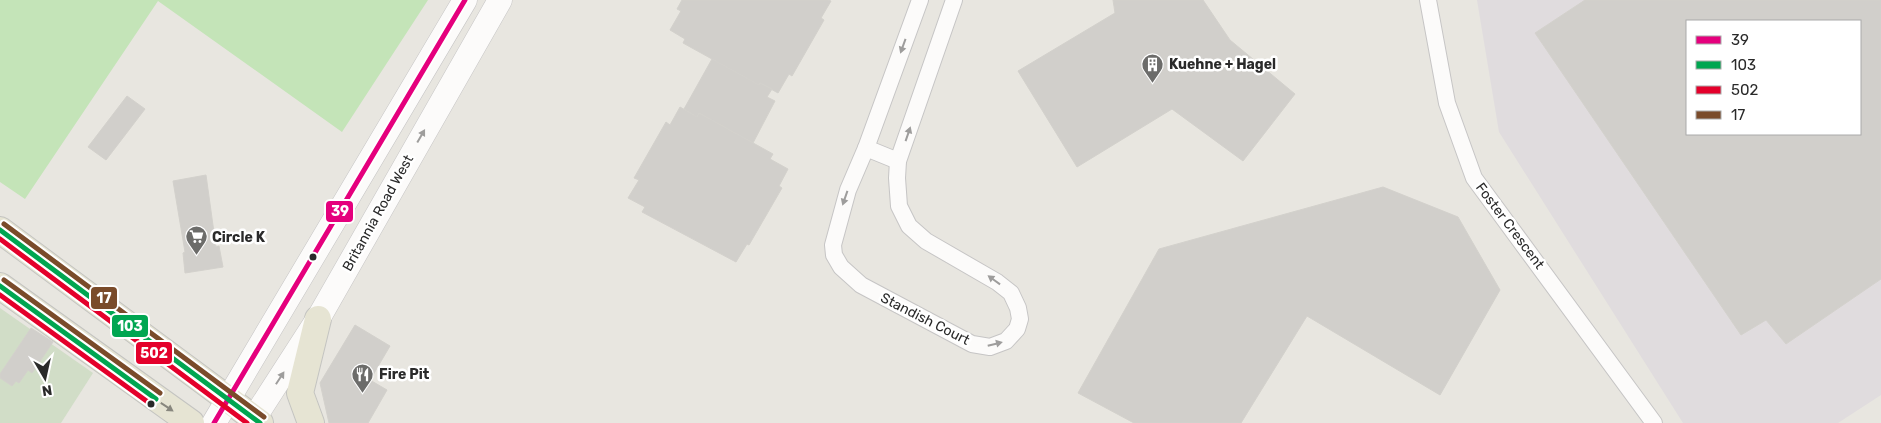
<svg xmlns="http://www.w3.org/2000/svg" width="1881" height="423" viewBox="0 0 1881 423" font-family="Rubik,sans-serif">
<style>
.industrial{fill:#e0dcde;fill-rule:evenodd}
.green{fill:#c4e4b8}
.cemetery{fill:#d1ddc7}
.building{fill:#d1cfcb;stroke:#d3d1cc;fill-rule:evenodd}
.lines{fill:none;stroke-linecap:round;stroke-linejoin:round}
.street-casing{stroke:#c6c5c5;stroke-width:18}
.secondary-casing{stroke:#c6c5c5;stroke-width:25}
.primary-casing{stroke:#c4c4c1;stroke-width:28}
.street{stroke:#fcfbfa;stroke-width:16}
.secondary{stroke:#fcfbfa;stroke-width:24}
.primary{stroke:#e6e4d3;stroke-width:26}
.bus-1-casing{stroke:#fff;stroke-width:9}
.bus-2-casing{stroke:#fff;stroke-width:9}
.bus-3-casing{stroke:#fff;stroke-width:9}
.bus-4-casing{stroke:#fff;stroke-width:9}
.bus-1{stroke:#e5007d;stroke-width:5}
.bus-2{stroke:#00a651;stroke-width:5}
.bus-3{stroke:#e4002b;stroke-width:5}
.bus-4{stroke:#7a4b2a;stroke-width:5}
.oneway{fill:#9e9d9c}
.oneway2{fill:#88877e}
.bus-dot{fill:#2a2a2a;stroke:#fff;stroke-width:2}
.labels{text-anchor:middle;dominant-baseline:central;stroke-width:5;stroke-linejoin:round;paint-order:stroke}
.poi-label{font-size:14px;font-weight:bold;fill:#2a2a2a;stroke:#fff;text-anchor:start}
.street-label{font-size:14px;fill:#2a2a2a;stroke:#fff}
.line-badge{stroke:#fff;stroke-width:2}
.badge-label{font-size:14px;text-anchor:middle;font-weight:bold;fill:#fff}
</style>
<rect width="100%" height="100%" fill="#e8e6e0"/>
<path class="industrial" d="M1477,0h404v395l-43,28h-155l-184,-291zM1687,21h173v113h-173z"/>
<path class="green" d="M0,0h428l-86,132 -184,-131 -133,198 -25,-17z"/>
<path class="cemetery" d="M0,308l93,65 -32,50h-61z"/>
<g class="building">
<path d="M682,0h146l3,1 -10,17 3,2 -32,56 -3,-2 -11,19 -18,-10 -1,2 -76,-42 2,-4 -15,-9 11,-19 -4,-2z"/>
<path d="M1113,0h90l27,40 65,54 -52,67 -71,-52 -95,58 -59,-96 97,-58z"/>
<path d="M1585,0h296v279l-95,65 -20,-24 -25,15 -206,-302zM1687,21h173v113h-173z"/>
<path d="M712,59l47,26 1,-2 12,6 -5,8 8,4 -22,42 -54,-30 -2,4 -13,-8z"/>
<path d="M127,96l18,13 -39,51 -18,-13z"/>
<path d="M680,107l17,10 2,-4 74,41 -3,5 18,10 -9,17 3,2 -33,57 -2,-1 -11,18 -94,-50 3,-5 -17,-9 11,-18 -5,-2 32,-56 4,3z"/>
<path d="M206,175l10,72 3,-1 4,21 -38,6 -2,-20 2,-1 -12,-71z"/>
<path d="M1383,187l75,30 42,73 -60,105 -133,-79 -66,107h-107l-56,-30 81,-144z"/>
<path d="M355,325l35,21 -20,34 17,10 -19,33h-39l-9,-40z"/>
<path d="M31,328l22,14 -21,31 -4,-3 -9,13 -3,-2 -4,5 -12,-8v-4z"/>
</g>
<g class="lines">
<defs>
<g id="street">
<path d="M920,0l-54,148 -18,42 -15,55 1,10 7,12 20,18 111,59 18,3 16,-6 11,-12 3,-10 -2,-11 -7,-15 -14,-11 -71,-41 -17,-15 -10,-20 -2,-28 1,-17 56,-161"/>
<path d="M1428,0l19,103 27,75 180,245"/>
<path d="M866,148l32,13"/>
</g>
<g id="secondary">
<path d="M214,423l251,-423"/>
<path d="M251,423l67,-104 182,-319"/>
</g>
<g id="primary">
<path d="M0,230l260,193"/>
<path d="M0,286l191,137"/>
<path d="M311,423l-11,-30 18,-74"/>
</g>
</defs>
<use href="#street" class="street-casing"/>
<use href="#secondary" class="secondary-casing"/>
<use href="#primary" class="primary-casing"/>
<use href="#street" class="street"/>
<use href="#secondary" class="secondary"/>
<use href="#primary" class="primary"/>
<defs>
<path id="bus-1" d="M214,423l251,-423"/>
<g id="bus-2">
<path d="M0,230l260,193"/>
<path d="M0,286l156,113"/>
</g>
<g id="bus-3">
<path d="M0,239l247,184"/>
<path d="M0,295l152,110"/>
</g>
<g id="bus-4">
<path d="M4,224l260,193"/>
<path d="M4,280l156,113"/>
</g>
</defs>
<use href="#bus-1" class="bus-1-casing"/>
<use href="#bus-2" class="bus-2-casing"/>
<use href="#bus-3" class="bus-3-casing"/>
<use href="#bus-4" class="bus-4-casing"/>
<use href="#bus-1" class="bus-1"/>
<use href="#bus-2" class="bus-2"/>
<use href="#bus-3" class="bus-3"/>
<use href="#bus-4" class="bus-4"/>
</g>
<defs><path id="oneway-solid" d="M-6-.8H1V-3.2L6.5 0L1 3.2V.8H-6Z" transform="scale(1.25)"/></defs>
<g class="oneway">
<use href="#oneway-solid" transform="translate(903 46) rotate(110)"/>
<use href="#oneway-solid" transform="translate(908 134) rotate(-71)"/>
<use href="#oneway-solid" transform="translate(421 136) rotate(-60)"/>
<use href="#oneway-solid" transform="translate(845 198) rotate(109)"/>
<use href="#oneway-solid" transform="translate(994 280) rotate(-144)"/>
<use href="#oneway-solid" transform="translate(995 344) rotate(-14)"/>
<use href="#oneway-solid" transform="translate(280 378) rotate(-57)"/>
</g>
<use class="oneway2" href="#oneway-solid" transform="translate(167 407) rotate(34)"/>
<defs>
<symbol id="building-pin" viewBox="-11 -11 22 30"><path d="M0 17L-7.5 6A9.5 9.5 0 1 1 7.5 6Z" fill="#6c6c6a" stroke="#fff"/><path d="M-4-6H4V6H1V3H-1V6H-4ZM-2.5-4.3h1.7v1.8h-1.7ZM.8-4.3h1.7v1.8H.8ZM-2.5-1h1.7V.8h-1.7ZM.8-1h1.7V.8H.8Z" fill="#fff"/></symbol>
<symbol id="supermarket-pin" viewBox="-11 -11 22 30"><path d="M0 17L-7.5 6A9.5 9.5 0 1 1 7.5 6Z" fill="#6c6c6a" stroke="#fff"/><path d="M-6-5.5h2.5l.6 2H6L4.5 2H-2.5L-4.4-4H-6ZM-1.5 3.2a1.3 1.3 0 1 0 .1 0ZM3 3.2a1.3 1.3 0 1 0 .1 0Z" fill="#fff"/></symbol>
<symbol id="restaurant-pin" viewBox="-11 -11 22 30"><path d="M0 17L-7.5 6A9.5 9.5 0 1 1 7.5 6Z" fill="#6c6c6a" stroke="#fff"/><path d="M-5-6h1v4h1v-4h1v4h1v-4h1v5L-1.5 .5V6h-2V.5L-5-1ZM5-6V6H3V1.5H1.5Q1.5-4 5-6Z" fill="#fff"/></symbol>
</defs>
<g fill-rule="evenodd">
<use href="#building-pin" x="1140" y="52" width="25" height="34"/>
<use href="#supermarket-pin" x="184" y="224" width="25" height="34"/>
<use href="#restaurant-pin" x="350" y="362" width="25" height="34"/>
</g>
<g class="bus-dot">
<circle cx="313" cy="257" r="4.5"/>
<circle cx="151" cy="404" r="4.5"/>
</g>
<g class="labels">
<g class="poi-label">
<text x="1169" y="64">Kuehne + Hagel</text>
<text x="212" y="237">Circle K</text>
<text x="379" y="374">Fire Pit</text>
</g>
<g class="street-label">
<text transform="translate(378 213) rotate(-61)">Britannia Road West</text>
<text transform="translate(1510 226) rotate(53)">Foster Crescent</text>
<text transform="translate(925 319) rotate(27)">Standish Court</text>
</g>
</g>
<g class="line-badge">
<rect x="325" y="200" width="29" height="23" rx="5" fill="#e5007d"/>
<rect x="90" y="286" width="28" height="24" rx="5" fill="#7a4b2a"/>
<rect x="111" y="314" width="38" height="24" rx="5" fill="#00a651"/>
<rect x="135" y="341" width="38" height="24" rx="5" fill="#e4002b"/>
</g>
<g class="badge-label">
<text x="340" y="216">39</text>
<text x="104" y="303">17</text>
<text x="130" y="331">103</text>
<text x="154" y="358">502</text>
</g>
<rect x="1686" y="20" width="175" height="115" fill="#ffffff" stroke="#aaaaaa"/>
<rect x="1696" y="36" width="25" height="8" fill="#e5007d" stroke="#aaaaaa"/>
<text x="1731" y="45" font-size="15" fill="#2a2a2a">39</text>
<rect x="1696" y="61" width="25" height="8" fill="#00a651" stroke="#aaaaaa"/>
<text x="1731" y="70" font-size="15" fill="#2a2a2a">103</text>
<rect x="1696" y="86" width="25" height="8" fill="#e4002b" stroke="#aaaaaa"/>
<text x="1731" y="95" font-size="15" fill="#2a2a2a">502</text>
<rect x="1696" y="111" width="25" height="8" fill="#7a4b2a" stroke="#aaaaaa"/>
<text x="1731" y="120" font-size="15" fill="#2a2a2a">17</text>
<g transform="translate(45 378) rotate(171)" stroke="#ffffff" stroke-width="4" paint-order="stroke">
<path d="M0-4L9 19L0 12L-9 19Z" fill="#2a2a2a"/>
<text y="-8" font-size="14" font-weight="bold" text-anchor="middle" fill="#2a2a2a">N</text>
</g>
</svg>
